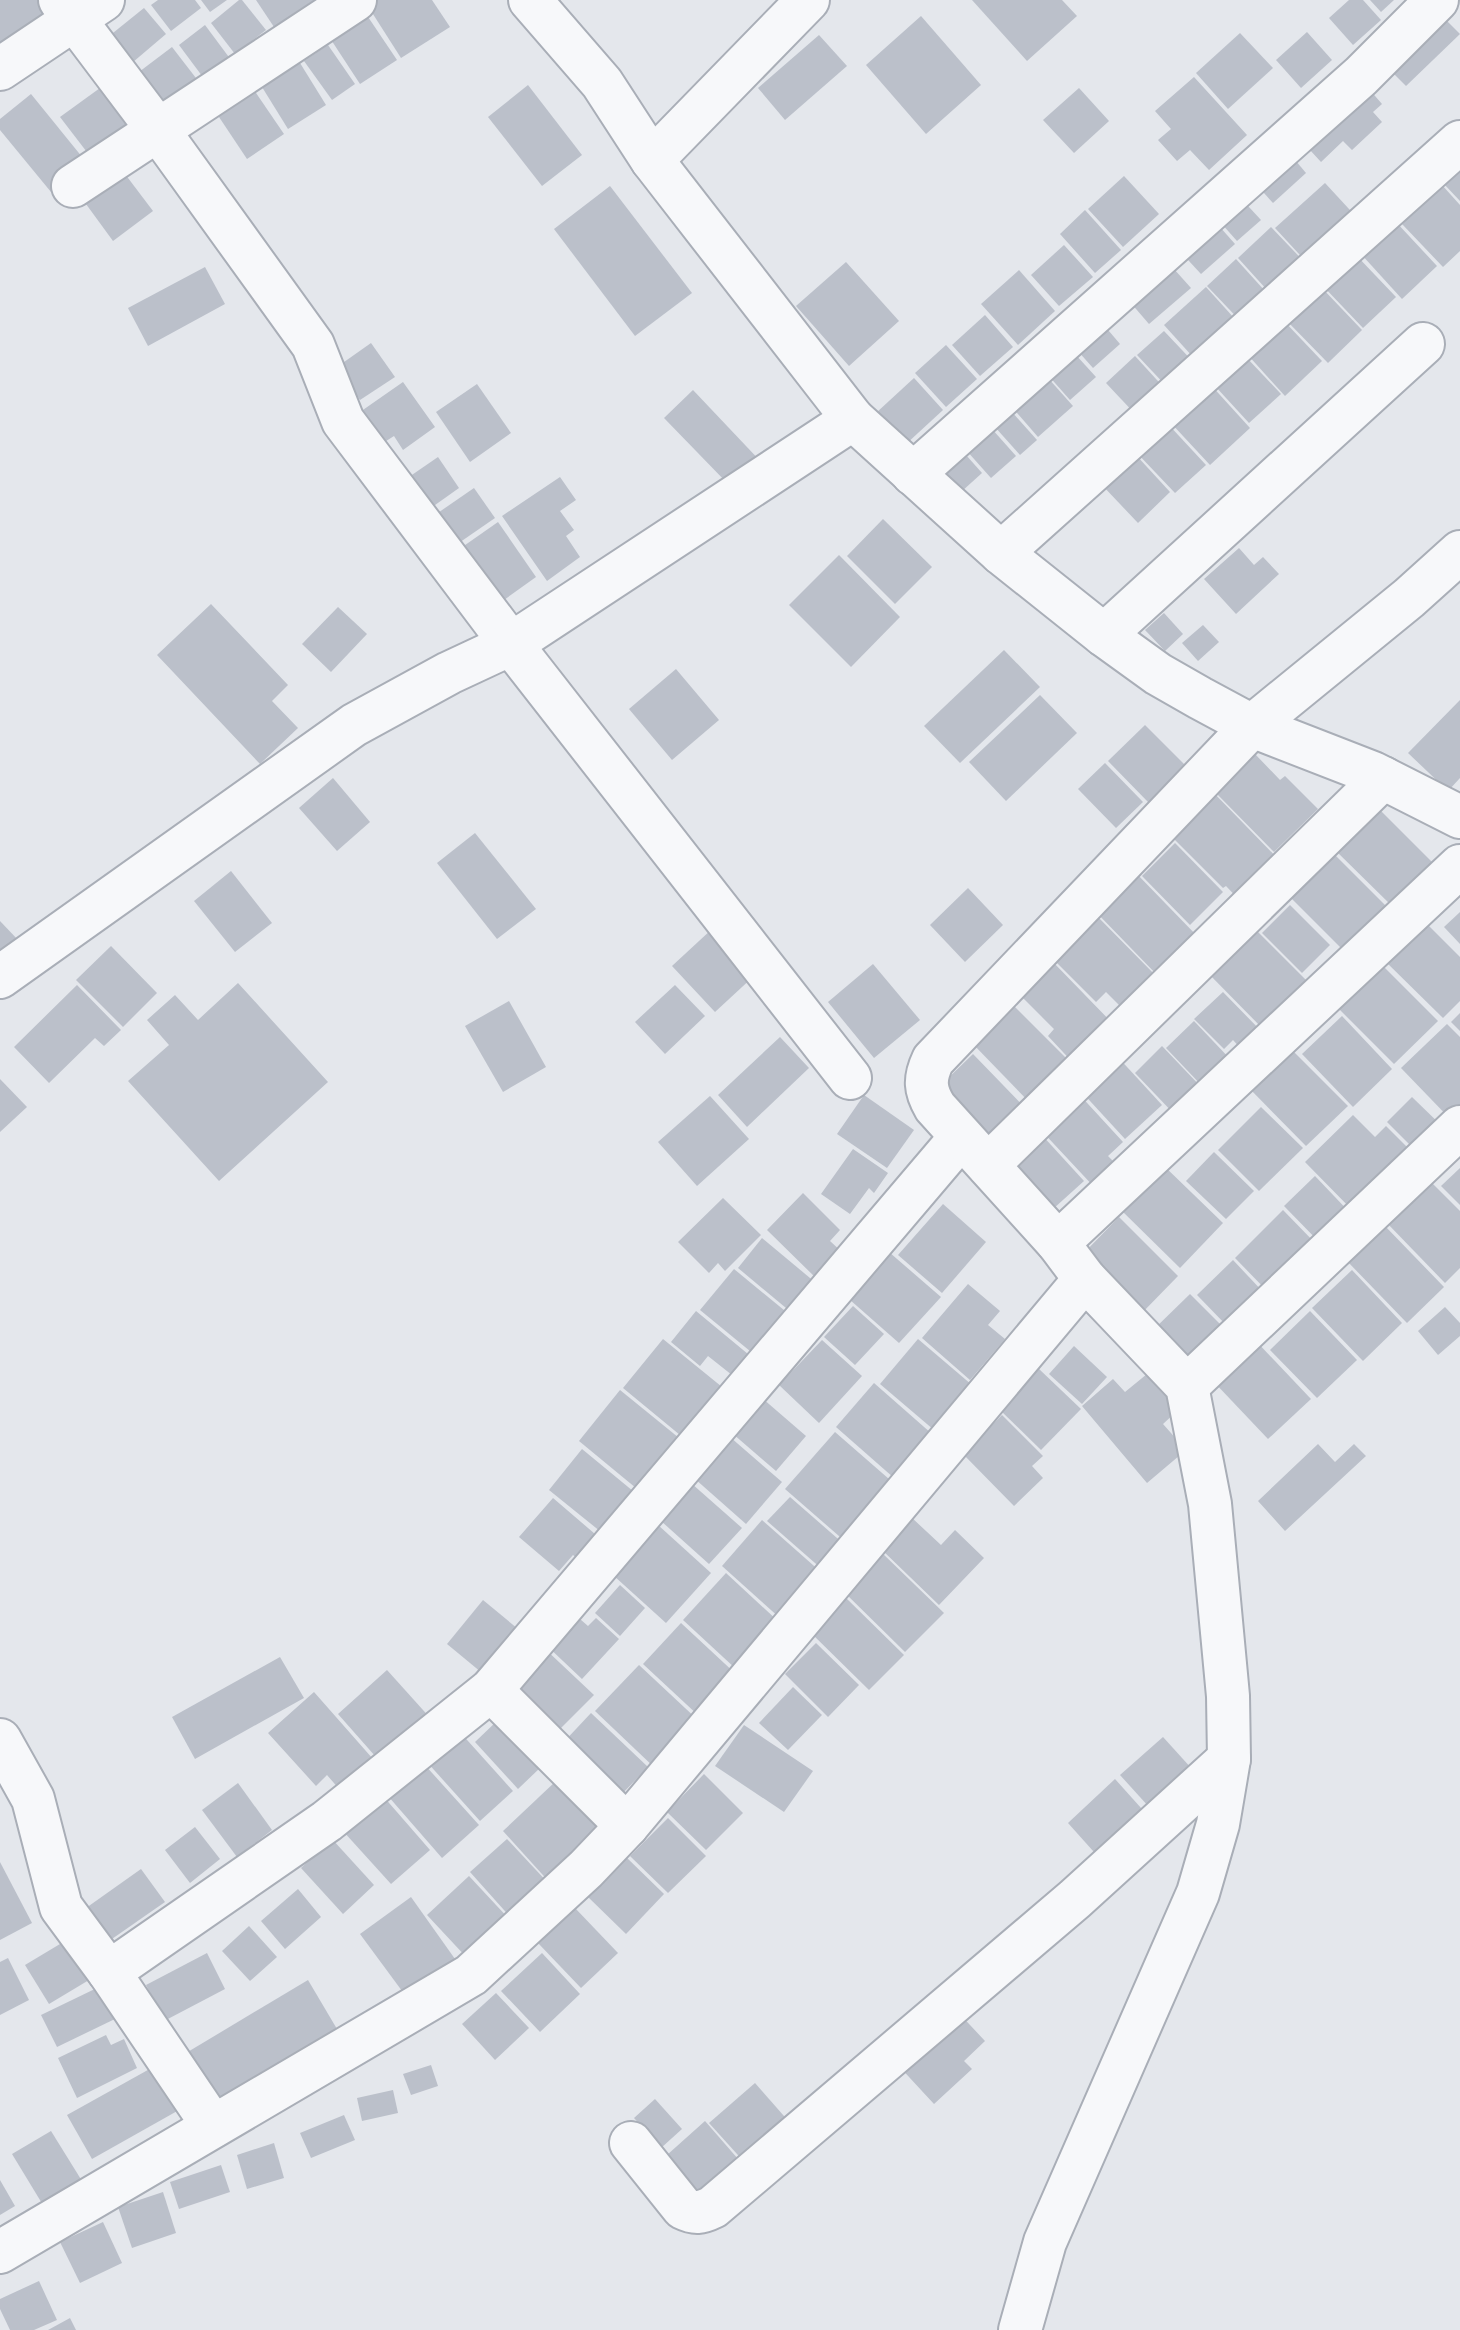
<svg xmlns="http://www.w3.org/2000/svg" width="1460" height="2330" viewBox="0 0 1460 2330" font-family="'Noto Sans',sans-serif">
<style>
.building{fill:#bbc0ca}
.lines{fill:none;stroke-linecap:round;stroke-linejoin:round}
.minor-casing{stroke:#a9aeb7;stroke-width:46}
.minor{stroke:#f7f8fa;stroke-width:42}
</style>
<rect width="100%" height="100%" fill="#e4e7ec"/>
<g class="building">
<path d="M0,0h48l9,11 -57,46z"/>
<path d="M158,0h37l6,8 -30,23 -20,-26z"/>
<path d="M201,0h26l-17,12z"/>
<path d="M239,0h3l24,30 -31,24 -24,-31z"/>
<path d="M256,0h58l-40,27z"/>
<path d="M364,0h68l18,27 -49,31z"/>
<path d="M972,0h90l15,16 -50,45z"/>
<path d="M1349,0h14l18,20 -28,25 -24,-27z"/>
<path d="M1370,0h24l-13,12z"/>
<path d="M360,5l37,55 -37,24 -36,-55z"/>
<path d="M144,8l22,26 -40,34 -23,-27z"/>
<path d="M1437,11l23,23 -54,52 -23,-23z"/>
<path d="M921,16l60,69 -55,49 -60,-69z"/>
<path d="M205,25l32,43 -26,20 -32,-43z"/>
<path d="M1307,32l25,28 -31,28 -25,-28z"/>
<path d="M1240,33l33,35 -45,41 -32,-36z"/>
<path d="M819,35l28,31 -62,54 -27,-32z"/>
<path d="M328,45l27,39 -23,16 -28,-39z"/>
<path d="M172,47l27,35 -41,31 -27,-35z"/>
<path d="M300,63l26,42 -38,24 -26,-42z"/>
<path d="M1194,77l53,58 -38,35 -19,-20 -13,11 -19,-21 13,-11 -16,-18z"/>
<path d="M1362,81l20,23 -9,8 9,10 -30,28 -9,-9 -22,21 -22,-24z"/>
<path d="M528,85l54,70 -40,31 -54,-69z"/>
<path d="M100,88l31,43 -38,29 -33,-43z"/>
<path d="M1079,88l30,33 -35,32 -31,-33z"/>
<path d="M254,90l30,44 -37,25 -30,-45z"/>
<path d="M31,94l56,69 -36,29 -51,-62v-11z"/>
<path d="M1290,154l16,19 -33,30 -17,-19z"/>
<path d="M1460,167v34l-17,-18z"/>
<path d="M125,174l28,37 -40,30 -27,-37z"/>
<path d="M1124,176l35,38 -36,33 -35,-38z"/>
<path d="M1325,183l36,39 -50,45 -36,-39z"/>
<path d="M1442,185l18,20v46l-17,16 -41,-43z"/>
<path d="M610,186l82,107 -57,43 -81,-107z"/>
<path d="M1236,193l25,27 -24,21 -24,-27z"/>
<path d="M1085,210l36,40 -26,23 -35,-39z"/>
<path d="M1212,218l23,26 -34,30 -24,-26z"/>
<path d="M1396,222l41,44 -35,33 -41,-45z"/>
<path d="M1271,227l41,43 -34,32 -40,-44z"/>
<path d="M1064,245l29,32 -34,29 -28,-31z"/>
<path d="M1355,254l41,43 -33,31 -40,-42z"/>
<path d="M1165,259l26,29 -42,36 -25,-29z"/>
<path d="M1236,259l39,43 -28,26 -40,-42z"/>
<path d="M846,262l53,59 -50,45 -53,-60z"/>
<path d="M205,267l20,37 -77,42 -20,-38z"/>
<path d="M1019,270l36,41 -37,34 -37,-41z"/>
<path d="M1206,287l38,42 -42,38 -38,-42z"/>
<path d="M1321,287l41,43 -34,33 -42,-43z"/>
<path d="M985,315l28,32 -33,29 -28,-31z"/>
<path d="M1097,317l23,27 -27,24 -24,-27z"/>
<path d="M1283,320l39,41 -37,35 -38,-42z"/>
<path d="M1164,331l35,37 -31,20 -31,-33z"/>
<path d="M371,343l24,34 -35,23 -23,-33z"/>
<path d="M1065,343l31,34 -26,23 -30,-34z"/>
<path d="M946,345l31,34 -31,28 -31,-34z"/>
<path d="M1135,356l32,35 -30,25 -31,-33z"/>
<path d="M1246,357l35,37 -32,29 -34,-37z"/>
<path d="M1040,369l33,37 -35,31 -33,-38z"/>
<path d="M914,378l29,32 -38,35 -29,-32z"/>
<path d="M403,382l32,45 -32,23 -9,-14 -11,7 -23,-31z"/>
<path d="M477,384l34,49 -41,29 -34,-50z"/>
<path d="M1210,384l40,44 -40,37 -40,-43z"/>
<path d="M693,390l71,75 -35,20 -65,-67z"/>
<path d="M1003,402l34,38 -17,15 -34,-38z"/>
<path d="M984,420l32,36 -25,22 -33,-37z"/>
<path d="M1167,423l39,42 -31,28 -39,-41z"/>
<path d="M958,446l24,27 -21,19 -24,-28z"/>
<path d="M1136,455l34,37 -32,31 -36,-38z"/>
<path d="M438,457l21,31 -31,22 -22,-31z"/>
<path d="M560,477l16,23 -16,11 14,19 -8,6 14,21 -33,24 -45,-65z"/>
<path d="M474,488l21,30 -42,29 -21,-30z"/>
<path d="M883,519l49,48 -37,37 -48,-48z"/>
<path d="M498,522l38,55 -39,28 -39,-55z"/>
<path d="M1239,548l15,17 9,-8 16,17 -43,40 -32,-35z"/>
<path d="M839,555l61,62 -49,50 -62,-62z"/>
<path d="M211,604l77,81 -16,16 26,27 -38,36 -103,-109z"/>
<path d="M338,607l29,27 -36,38 -29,-28z"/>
<path d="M1164,613l19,21 -18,17 -20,-21z"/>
<path d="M1203,625l16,17 -21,19 -16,-18z"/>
<path d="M1004,650l36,37 -80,76 -36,-37z"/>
<path d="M676,669l43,51 -47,40 -43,-51z"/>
<path d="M1040,695l37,38 -71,68 -37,-39z"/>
<path d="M1460,700v78l-12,13 -40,-38z"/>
<path d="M1145,725l41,41 -37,37 -41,-42z"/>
<path d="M1255,754l25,26 5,-4 33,33 -44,43 -58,-59z"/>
<path d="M1105,763l38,39 -27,26 -38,-39z"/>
<path d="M333,778l37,44 -33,29 -38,-43z"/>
<path d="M1211,790l74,76 -40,40 -19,-20 -3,2 -55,-55z"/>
<path d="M1376,806l60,60 -41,43 -61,-60z"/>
<path d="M475,833l61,76 -39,30 -60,-76z"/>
<path d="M1175,843l48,49 -33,33 -48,-49z"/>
<path d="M1331,851l59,59 -43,44 -60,-60z"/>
<path d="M231,871l41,52 -37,29 -41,-51z"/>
<path d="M1134,871l66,68 -40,39 -66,-68z"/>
<path d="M968,888l35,37 -38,37 -35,-37z"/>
<path d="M1290,905l40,40 -28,28 -40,-40z"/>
<path d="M1460,912v32l-16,-17z"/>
<path d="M1097,916l62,63 -34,32 -19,-19 -10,10 -43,-43z"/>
<path d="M1423,920l37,37v44l-17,17 -60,-59z"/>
<path d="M0,921l19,20 -19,17z"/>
<path d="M1251,925l60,60 -46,46 -60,-61z"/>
<path d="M712,929l43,46 -40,37 -43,-46z"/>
<path d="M111,946l46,47 -34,34 -47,-47z"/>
<path d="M1052,961l65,67 -40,39 -29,-31 6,-7 -36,-36z"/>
<path d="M873,964l47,56 -46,38 -46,-56z"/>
<path d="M1382,965l56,56 -44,43 -56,-56z"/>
<path d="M238,983l90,99 -109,99 -91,-100 41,-36 -22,-25 28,-25 23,25z"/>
<path d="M77,985l44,45 -17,16 -9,-8 -46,45 -35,-36z"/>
<path d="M675,985l30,31 -40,38 -30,-32z"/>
<path d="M1223,992l39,40 -19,19 -10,-11 -9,9 -30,-30z"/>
<path d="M509,1001l37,66 -43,25 -38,-66z"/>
<path d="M1011,1003l62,62 -41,40 -61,-63z"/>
<path d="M1460,1013v18l-9,-9z"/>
<path d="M1342,1016l50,53 -39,38 -51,-53z"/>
<path d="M1194,1021l38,40 -28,27 -38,-40z"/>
<path d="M1447,1024l13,13v84l-4,4 -55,-57z"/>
<path d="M780,1037l29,31 -62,59 -29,-32z"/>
<path d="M1162,1046l42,44 -27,27 -42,-44z"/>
<path d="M1289,1047l59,59 -42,40 -58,-59z"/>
<path d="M973,1054l56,58 -36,35 -28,-28 5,-5 -29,-29z"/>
<path d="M1116,1055l46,50 -37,34 -46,-50z"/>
<path d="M0,1079l27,28 -27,25z"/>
<path d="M1077,1092l46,50 -15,14 11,11 -23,22 -57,-61z"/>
<path d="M864,1095l50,35 -27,38 -50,-34z"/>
<path d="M710,1096l39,43 -52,47 -39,-44z"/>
<path d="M1412,1097l35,34 -26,25 -34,-34z"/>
<path d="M1261,1107l42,41 -44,43 -41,-41z"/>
<path d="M1353,1115l22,22 11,-11 22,22 -51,67 -52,-53z"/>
<path d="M1041,1134l43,47 -31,28 -43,-47z"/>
<path d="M853,1149l35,24 -14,20 -5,-5 -19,26 -29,-20z"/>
<path d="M1214,1152l40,39 -28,28 -40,-38z"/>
<path d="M1162,1164l61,59 -43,45 -61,-60z"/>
<path d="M1460,1168v37l-19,-19z"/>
<path d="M1315,1176l39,41 -30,30 -40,-41z"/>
<path d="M1429,1180l31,31v57l-15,15 -59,-61z"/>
<path d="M803,1193l37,37 -10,11 14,13 -26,26 -51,-50z"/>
<path d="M723,1198l38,37 -36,36 -7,-8 -9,10 -31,-31z"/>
<path d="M943,1204l43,38 -44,51 -44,-38z"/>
<path d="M1283,1210l36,37 -49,47 -35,-36z"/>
<path d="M1119,1217l59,59 -39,40 -59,-59z"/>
<path d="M1384,1225l60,62 -37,36 -60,-62z"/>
<path d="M762,1238l54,45 -24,30 -54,-45z"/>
<path d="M882,1246l59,51 -42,46 -58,-51z"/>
<path d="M1233,1260l31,33 -36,34 -31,-32z"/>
<path d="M734,1269l56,46 -34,41 -56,-46z"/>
<path d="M1352,1270l50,53 -39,38 -51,-53z"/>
<path d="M968,1284l32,27 -12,14 17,14 -35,41 -48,-42z"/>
<path d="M1190,1294l33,33 -40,40 -33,-34z"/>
<path d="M853,1306l31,28 -29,31 -31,-28z"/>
<path d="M1445,1307l15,16v13l-22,19 -20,-24z"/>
<path d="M696,1311l58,48 -17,20 -29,-23 -8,10 -29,-24z"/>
<path d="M1310,1311l47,49 -40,38 -47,-48z"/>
<path d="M663,1339l64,52 -19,23 -7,-6 -21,27 -57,-47z"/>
<path d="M918,1339l54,46 -38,45 -54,-46z"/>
<path d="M822,1340l40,36 -43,47 -40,-38z"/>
<path d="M1255,1340l56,59 -43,40 -55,-58z"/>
<path d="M1074,1346l33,31 -25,27 -33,-30z"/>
<path d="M1038,1368l43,41 -40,41 -42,-41z"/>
<path d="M1147,1374l31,36 -15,14 23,26 -39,33 -65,-77 31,-27 12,13z"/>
<path d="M874,1383l66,58 -38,44 -66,-58z"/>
<path d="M620,1390l64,52 -42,51 -63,-52z"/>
<path d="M755,1392l51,44 -30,35 -51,-44z"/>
<path d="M1002,1415l41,41 -11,10 11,12 -29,28 -51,-52z"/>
<path d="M722,1430l60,52 -36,42 -60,-53z"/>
<path d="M835,1432l62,54 -50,57 -62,-54z"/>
<path d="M1318,1444l17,18 19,-18 12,12 -81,75 -27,-30z"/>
<path d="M582,1449l57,47 -33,40 -57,-46z"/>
<path d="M683,1476l59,52 -33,36 -58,-52z"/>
<path d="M790,1497l55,48 -22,25 -56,-49z"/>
<path d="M553,1498l49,42 -20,23 -9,-8 -14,16 -40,-34z"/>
<path d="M647,1515l64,58 -45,50 -63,-57z"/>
<path d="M911,1517l30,28 14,-15 29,28 -45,47 -58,-56z"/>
<path d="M762,1520l60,53 -41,46 -59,-53z"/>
<path d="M880,1551l64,62 -39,39 -63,-62z"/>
<path d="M726,1573l53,49 -43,47 -53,-49z"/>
<path d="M620,1585l25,23 -25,28 -25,-23z"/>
<path d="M843,1595l61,60 -35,35 -61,-60z"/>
<path d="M483,1600l46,38 -36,44 -46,-38z"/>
<path d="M573,1613l15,13 8,-8 23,21 -37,40 -38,-36z"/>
<path d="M681,1623l57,53 -38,41 -57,-53z"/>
<path d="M816,1643l43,42 -31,32 -43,-43z"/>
<path d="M543,1647l51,48 -36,36 -50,-48z"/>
<path d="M280,1657l24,41 -109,61 -23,-42z"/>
<path d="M639,1665l61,57 -44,47 -61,-58z"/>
<path d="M387,1670l45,50 -49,45 -45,-51z"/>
<path d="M793,1687l29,28 -34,35 -29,-27z"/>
<path d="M314,1692l66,75 -40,23 -13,-15 -11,11 -48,-53z"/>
<path d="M591,1713l57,54 -31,32 -56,-54z"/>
<path d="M498,1720l43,47 -23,22 -43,-47z"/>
<path d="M744,1725l69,46 -29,41 -69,-46z"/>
<path d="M459,1731l54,60 -33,30 -54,-60z"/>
<path d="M1163,1737l29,32 -43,38 -29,-32z"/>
<path d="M424,1764l55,61 -37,33 -54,-62z"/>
<path d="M704,1774l39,39 -37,37 -39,-38z"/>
<path d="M1115,1779l35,39 -48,43 -34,-38z"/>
<path d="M556,1781l48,53 -53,50 -48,-53z"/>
<path d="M238,1783l34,47 -35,27 -35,-47z"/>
<path d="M383,1796l47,54 -39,34 -48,-53z"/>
<path d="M668,1818l38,38 -38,37 -38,-37z"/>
<path d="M195,1827l25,32 -30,24 -25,-33z"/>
<path d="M332,1839l42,46 -31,29 -42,-46z"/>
<path d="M507,1839l43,46 -37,35 -43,-48z"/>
<path d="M625,1856l39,38 -38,40 -40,-39z"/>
<path d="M0,1862l32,61 -32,17z"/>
<path d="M141,1869l24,33 -56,39 -23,-33z"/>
<path d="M469,1876l41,44 -42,39 -41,-44z"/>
<path d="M298,1889l23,28 -36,32 -24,-28z"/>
<path d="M411,1897l44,62 -50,36 -45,-61z"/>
<path d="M575,1908l43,45 -37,35 -43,-45z"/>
<path d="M249,1926l28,31 -27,24 -28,-30z"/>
<path d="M65,1941l24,39 -40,24 -24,-39z"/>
<path d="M207,1953l18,36 -61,32 -18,-36z"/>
<path d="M542,1953l38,41 -40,38 -39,-41z"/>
<path d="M8,1958l21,42 -29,15v-53z"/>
<path d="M308,1980l29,49 -123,73 -28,-49z"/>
<path d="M101,1986l16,32 -60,29 -16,-32z"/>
<path d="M496,1993l33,35 -34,32 -33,-36z"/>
<path d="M955,2009l30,32 -21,20 8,8 -38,35 -37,-40z"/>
<path d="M106,2035l5,10 13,-6 13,29 -60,30 -19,-40z"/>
<path d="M431,2065l7,21 -27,9 -8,-21z"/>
<path d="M155,2066l24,44 -87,49 -25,-44z"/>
<path d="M755,2083l36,41 -45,40 -37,-41z"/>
<path d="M393,2090l5,23 -36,8 -5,-23z"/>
<path d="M655,2099l27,30 -21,19 -27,-30z"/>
<path d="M344,2115l11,25 -44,18 -11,-25z"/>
<path d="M705,2121l40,46 -38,34 -40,-46z"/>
<path d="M51,2131l31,50 -39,24 -31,-51z"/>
<path d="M274,2143l10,35 -37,11 -10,-34z"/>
<path d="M221,2165l9,27 -51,17 -9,-27z"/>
<path d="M0,2180l15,26 -15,9z"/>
<path d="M163,2192l13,41 -44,15 -14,-41z"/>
<path d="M103,2222l19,41 -42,20 -20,-41z"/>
<path d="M39,2281l18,39 -23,10h-24l-10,-21v-10z"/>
<path d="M70,2318l6,12h-28z"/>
</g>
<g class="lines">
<defs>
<g id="minor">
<path d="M60,0l98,130 155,215 30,76 168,223 339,434"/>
<path d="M530,0l72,83 50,77 201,259 148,134 103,82 54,39 42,24 52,28 121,47 87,44"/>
<path d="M0,69l103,-69"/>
<path d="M652,160l156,-160"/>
<path d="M73,186l282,-186"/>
<path d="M913,474l448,-398 76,-76"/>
<path d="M1001,553l459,-411"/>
<path d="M1104,635l319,-291"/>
<path d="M0,977l354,-252 95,-52 62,-29 342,-225"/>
<path d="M988,1165l395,-387"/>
<path d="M1058,1243l402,-377"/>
<path d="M1187,1386l273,-259"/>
<path d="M491,1690l136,136"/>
<path d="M0,1740l33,59 28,108 48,65 104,154"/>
<path d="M109,1972l218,-151 164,-131 470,-553"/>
<path d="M631,2143l52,65c12,6 18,5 30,-1l362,-308 154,-140"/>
<path d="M0,2252l471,-277 115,-106 41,-43 458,-547"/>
<path d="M1020,2330l25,-88 153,-349 20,-69 11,-65 -1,-63 -18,-192 -23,-118 -102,-107 -27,-36 -123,-136c-10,-17 -11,-28 -2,-47l319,-334 157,-128 51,-46"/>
</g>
</defs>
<use href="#minor" class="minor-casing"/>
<use href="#minor" class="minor"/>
</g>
</svg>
